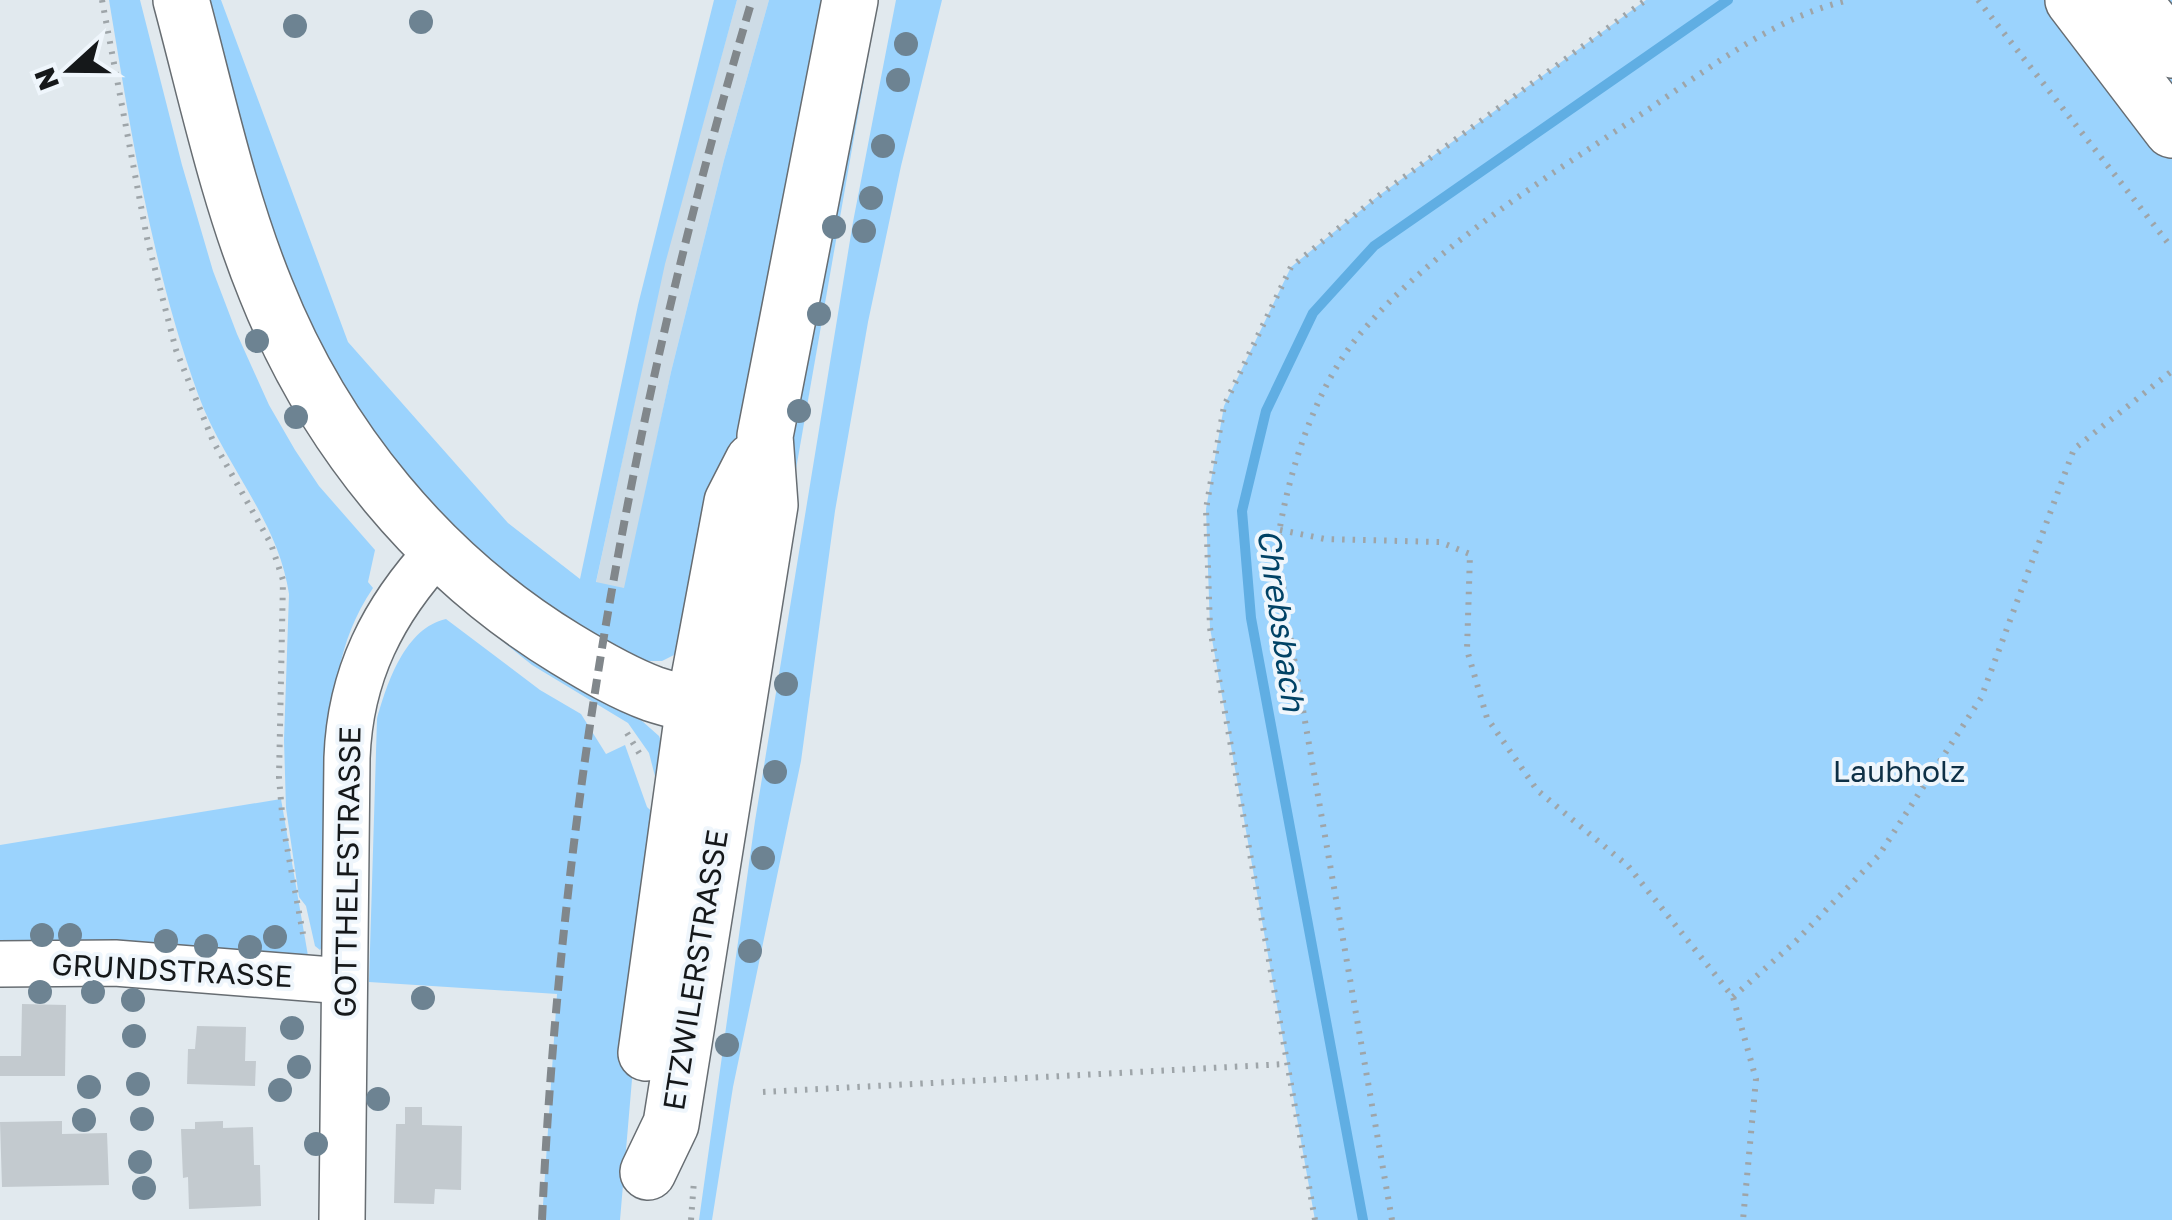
<svg xmlns="http://www.w3.org/2000/svg" width="2172" height="1220" viewBox="0 0 2172 1220" font-family="'Golos Text',sans-serif">
<style>
.built{fill:#cedce6}
.green{fill:#9bd3fd}
.lines{fill:none;stroke-linecap:round;stroke-linejoin:round}
.stream{stroke:#60aee3;stroke-width:10}
.building{fill:#c3cacf}
.minor-casing{stroke:#676d72;stroke-width:48}
.major-casing{stroke:#676d72;stroke-width:58}
.highway-casing{stroke:#676d72;stroke-width:58}
.path{stroke:#9ea5a9;stroke-width:6;stroke-dasharray:2.5 8;stroke-linecap:butt}
.minor{stroke:#fff;stroke-width:45}
.major{stroke:#fff;stroke-width:55}
.highway{stroke:#fff;stroke-width:55}
.rail{stroke:#81878b;stroke-width:8;stroke-dasharray:15 8;stroke-linecap:butt}
.tree{fill:#6d8392}
.labels{text-anchor:middle;dominant-baseline:central;stroke-width:8;stroke-linejoin:round;paint-order:stroke}
.park-label{font-size:30px;fill:#0e3046;stroke:#eff6fc}
.street-label{font-size:30px;fill:#15181a;stroke:#eff6fc}
.water-label{font-size:32px;font-style:italic;fill:#004265;stroke:#eff6fc}
</style>
<rect width="100%" height="100%" fill="#e1e9ee"/>
<path class="built" d="M737,0h32l-45,160 -53,212 -46,217 -29,-6 68,-319z"/>
<g class="green">
<path d="M109,0h31l42,165 31,106 24,63 32,71 26,45 24,36 56,64 -7,32 5,6c-43,63 -42,134 -42,208 -1,46 -1,93 -2,139l-9,15 -5,-4 -9,-40 -7,-9 -13,-89 -2,-68 5,-146c-11,-75 -66,-130 -91,-200 -46,-126 -67,-262 -89,-394z"/>
<path d="M197,0h24l127,342 160,181 72,56 58,-274 76,-305h23l-72,264 -69,318 28,6 47,-216 53,-212 45,-160h62l-138,636 -13,16 -18,9h-17l-22,-8 -57,-32 -47,-37 -78,-68 -36,-39 -110,-159z"/>
<path d="M869,0h9l-93,532 2,-49 35,-235z"/>
<path d="M896,0h46l-41,166 -33,156 -33,189 -34,250 -68,326 -21,133h-13l56,-399 98,-599z"/>
<path d="M1646,0h526v1220h-857l-105,-592 -4,-119 18,-103 67,-139 86,-70z"/>
<path d="M481,617l81,59 80,45 17,15 8,20 -9,32 -9,-35 -21,-30 -96,-58 -56,-45z"/>
<path d="M446,619l94,71 41,24 25,40 19,-9 22,62 20,19 -33,230 -14,164h-78l15,-226 -188,-12 8,-263c10,-36 28,-91 69,-100z"/>
<path d="M281,799l31,180 -312,-15v-119z"/>
</g>
<g class="lines">
<path class="stream" d="M1363,1220l-112,-602 -9,-107 24,-100 47,-98 61,-67 354,-246"/>
</g>
<g class="building">
<path d="M22,1004l44,1 -1,71h-65v-20h21z"/>
<path d="M197,1026l49,1 -1,34h11l-1,25 -68,-2 1,-35h7z"/>
<path d="M405,1107h17v18l40,1 -1,64 -26,-1 -1,15 -40,-1 2,-79h9z"/>
<path d="M62,1121v13l45,-1 2,52 -107,2 -2,-65z"/>
<path d="M223,1121v7l30,-1 1,38h6l1,41 -72,3 -1,-32 -5,1 -2,-49h14v-7z"/>
</g>
<g class="lines">
<defs>
<g id="minor">
<path d="M0,964l115,-1 229,18"/>
<path d="M342,1220l5,-462c3,-83 36,-148 92,-208"/>
</g>
<g id="major">
<path d="M181,0c26,97 47,197 85,290 59,148 164,276 300,359 28,17 57,34 87,45 27,9 54,14 81,19"/>
<path d="M646,1053l48,-348 38,-203 21,-41"/>
<path d="M648,1172l23,-48 99,-619 -5,-69 85,-436"/>
</g>
<g id="highway">
<path d="M2073,0l99,130"/>
<path d="M2133,0l39,50"/>
</g>
</defs>
<use href="#minor" class="minor-casing"/>
<use href="#major" class="major-casing"/>
<use href="#highway" class="highway-casing"/>
<g class="path">
<path d="M102,0l45,238 29,112 37,91 58,103 12,36 -4,197 4,48 20,109"/>
<path d="M1978,0l194,248"/>
<path d="M1280,530l45,9 115,3 30,12 -3,96 20,68 50,72 91,76 105,131 23,82 -13,141"/>
<path d="M627,733l14,23"/>
<path d="M1733,997l63,-56 83,-86 102,-157 93,-249 98,-78"/>
<path d="M763,1092l523,-28"/>
<path d="M691,1220l3,-39"/>
<path d="M1315,1220l-105,-592 -4,-119 18,-103 67,-139 86,-70 269,-197"/>
<path d="M1392,1220l-105,-602c-2,-28 -11,-63 -7,-91 11,-61 35,-134 72,-183 68,-87 186,-161 279,-223 69,-45 136,-102 218,-121"/>
</g>
<use href="#minor" class="minor"/>
<use href="#major" class="major"/>
<use href="#highway" class="highway"/>
<path class="rail" d="M542,1220c19,-414 91,-823 210,-1220"/>
</g>
<g class="tree">
<circle cx="421" cy="22" r="12"/>
<circle cx="295" cy="26" r="12"/>
<circle cx="906" cy="44" r="12"/>
<circle cx="898" cy="80" r="12"/>
<circle cx="883" cy="146" r="12"/>
<circle cx="871" cy="198" r="12"/>
<circle cx="834" cy="227" r="12"/>
<circle cx="864" cy="231" r="12"/>
<circle cx="819" cy="314" r="12"/>
<circle cx="257" cy="341" r="12"/>
<circle cx="799" cy="411" r="12"/>
<circle cx="296" cy="417" r="12"/>
<circle cx="786" cy="684" r="12"/>
<circle cx="775" cy="772" r="12"/>
<circle cx="763" cy="858" r="12"/>
<circle cx="42" cy="935" r="12"/>
<circle cx="70" cy="935" r="12"/>
<circle cx="275" cy="937" r="12"/>
<circle cx="166" cy="941" r="12"/>
<circle cx="206" cy="946" r="12"/>
<circle cx="250" cy="947" r="12"/>
<circle cx="750" cy="951" r="12"/>
<circle cx="40" cy="992" r="12"/>
<circle cx="93" cy="992" r="12"/>
<circle cx="423" cy="998" r="12"/>
<circle cx="133" cy="1000" r="12"/>
<circle cx="292" cy="1028" r="12"/>
<circle cx="134" cy="1036" r="12"/>
<circle cx="727" cy="1045" r="12"/>
<circle cx="299" cy="1067" r="12"/>
<circle cx="138" cy="1084" r="12"/>
<circle cx="89" cy="1087" r="12"/>
<circle cx="280" cy="1090" r="12"/>
<circle cx="378" cy="1099" r="12"/>
<circle cx="142" cy="1119" r="12"/>
<circle cx="84" cy="1120" r="12"/>
<circle cx="316" cy="1144" r="12"/>
<circle cx="140" cy="1162" r="12"/>
<circle cx="144" cy="1188" r="12"/>
</g>
<g class="labels">
<g class="park-label">
<text x="1899" y="771">Laubholz</text>
</g>
<g class="street-label">
<text transform="translate(347 872) rotate(-89)">GOTTHELFSTRASSE</text>
<text transform="translate(172 970) rotate(3)">GRUNDSTRASSE</text>
<text transform="translate(695 970) rotate(-81)">ETZWILERSTRASSE</text>
</g>
<g class="water-label">
<text transform="translate(1282 620) rotate(82)">Chrebsbach</text>
</g>
</g>
<g transform="translate(70 70) rotate(249)" stroke="#eff6fc" stroke-width="8" paint-order="stroke">
<path d="M0-8L18 38L0 25L-18 38Z" fill="#15181a"/>
<text y="-15" font-size="28" font-weight="bold" text-anchor="middle" fill="#15181a">N</text>
</g>
</svg>
